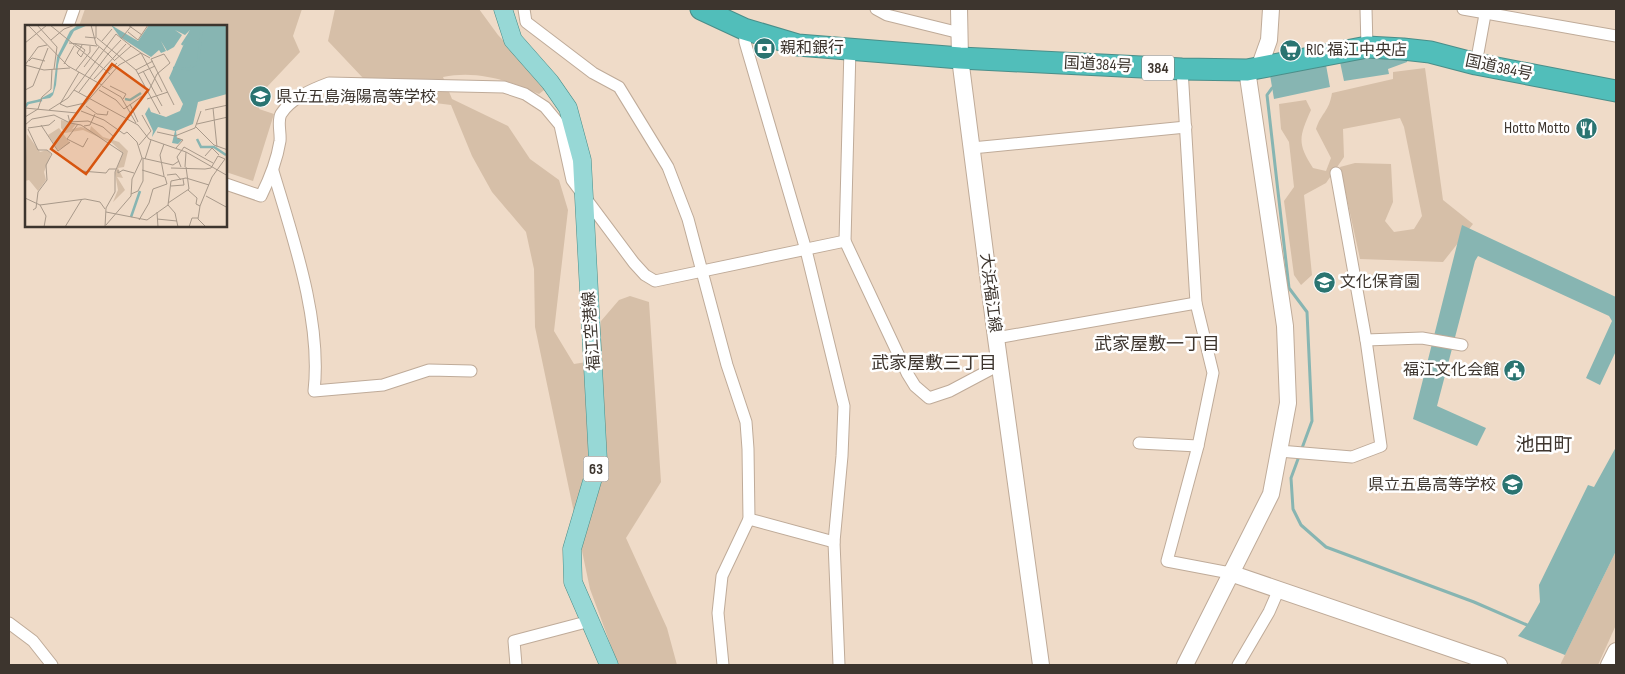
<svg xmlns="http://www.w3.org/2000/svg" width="1625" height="674" viewBox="0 0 1625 674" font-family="'Sofia Sans Condensed','Noto Sans JP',sans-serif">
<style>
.green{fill:#d6bfa8}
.water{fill:#87b5b2}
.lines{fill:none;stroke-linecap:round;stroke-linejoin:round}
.stream{stroke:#87b5b2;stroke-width:3}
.street-casing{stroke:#bfab99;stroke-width:13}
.secondary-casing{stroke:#bfab99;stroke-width:18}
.primary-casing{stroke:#4a8e89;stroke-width:19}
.highway-casing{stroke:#4a8e89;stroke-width:23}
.street{stroke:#fff;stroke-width:11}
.secondary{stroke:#fff;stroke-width:16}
.primary{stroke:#97d8d6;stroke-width:18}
.highway{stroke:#51beba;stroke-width:21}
.labels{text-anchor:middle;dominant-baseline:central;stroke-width:5;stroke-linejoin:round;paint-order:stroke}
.shield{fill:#fff;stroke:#77726d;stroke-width:1}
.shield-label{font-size:15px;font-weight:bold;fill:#3d352e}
.poi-label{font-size:16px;fill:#3d352e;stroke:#fff;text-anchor:start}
.street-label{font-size:16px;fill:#3d352e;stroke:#fff}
.neighbourhood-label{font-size:18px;fill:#3d352e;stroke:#fff}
.quarter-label{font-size:19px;fill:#3d352e;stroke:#fff}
.inset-river{fill:none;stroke:#87b5b2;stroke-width:2.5}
.inset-road{fill:none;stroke:#a8998a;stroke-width:1}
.view{fill:#d7550f;fill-opacity:0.15;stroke:#d7550f;stroke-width:2.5}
.inset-edge{fill:none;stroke:#3d352e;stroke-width:2.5}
</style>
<rect width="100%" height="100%" fill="#efdbc8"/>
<g class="green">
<path d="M85,9h217l-9,27 7,16 -34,36 -7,21 15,5 -21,67 -27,-9v-146h-147z"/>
<path d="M335,9h144l19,26 50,52 -9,7c-31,-14 -63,-24 -96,-17l9,22 56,27 22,33 29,21 9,30 -14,121 20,33 25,-4 2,-39 18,-21 11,-4 19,6 12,180 -35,56 41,90 10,37h-59l-28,-76 -55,-262 -1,-58 -8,-37 -34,-40 -20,-36 -21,-51 -71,-9 -52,-55z"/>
<path d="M1425,68l18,132 30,24 -30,38 -83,-3 -20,-92 15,-4 36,1 2,38 -8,19 9,11 20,-3 8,-13 -18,-89 -4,-9 -57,11 1,28 -18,26 -22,12 8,80 -11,10 -7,-10 -10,-74 10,-14 -5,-45 -8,-13 -2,-25 27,-4 5,10c-12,27 -14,33 2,58l13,3 5,-13 -15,-29c5,-16 13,-17 16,-36l61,-14v-7z"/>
<path d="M1616,551v74l-18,40h-38z"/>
</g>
<g class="water">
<path d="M1382,54l26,4 -1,4 -19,7 1,5 -45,7 -4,-19z"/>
<path d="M1326,65l4,22 -56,12 -4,-24z"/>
<path d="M1462,225l154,72v54l-16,34 -14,-7 26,-57 -3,-5 -131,-60 -3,5 -38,145 49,22 -9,18 -64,-27z"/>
<path d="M1616,447v104l-51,104 -47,-19 9,-11 13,-23 -1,-17 49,-100 6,2z"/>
</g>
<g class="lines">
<path class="stream" d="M1272,88l-5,7 22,193 18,24 5,109 -21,57 2,31 8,16 25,22 148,55 53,23"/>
<defs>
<g id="street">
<path d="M524,9l2,13 67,51 26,14 49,80 20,52 39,146 19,57 2,27 1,70 -27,57 -4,37 5,52"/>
<path d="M876,9l11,6 73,18"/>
<path d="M1366,9l1,38"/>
<path d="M1463,9l153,27"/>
<path d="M68,26l6,-17"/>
<path d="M744,29l1,13 61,208 38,156 -2,50 -8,86 5,123"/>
<path d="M850,48l-5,193 62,132 8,13 14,12 21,-7 49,-26"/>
<path d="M1476,64l10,-55"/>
<path d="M1182,69l14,234 17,70 -15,73 -31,115 63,12"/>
<path d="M972,148l214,-21"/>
<path d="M273,171c20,67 49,150 41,220l69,-6 46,-15 42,1"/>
<path d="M226,184l35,12c9,-18 16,-36 19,-55 1,-8 -3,-20 1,-27 10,-16 32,-25 48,-31l175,4 21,7 20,13 15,18 12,55 62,83 11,12 10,6 190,-40"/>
<path d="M996,338l200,-35"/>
<path d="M1366,340l56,-2 40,7"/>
<path d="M1139,443l59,3"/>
<path d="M1279,451l73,6 29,-11 -15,-106 -30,-167"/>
<path d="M749,519l85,23"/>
<path d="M9,623l24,18 19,24"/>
<path d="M516,665l-2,-24 76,-20"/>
<path d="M1238,665l31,-53 10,-23"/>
</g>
<g id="secondary">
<path d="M959,9l1,49 36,280 45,327"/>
<path d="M1259,68l10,-28 2,-31"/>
<path d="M1230,573l269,92"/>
<path d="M1185,665l86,-171 17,-91 -3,-77 -38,-256"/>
<path d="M1609,665l7,-14"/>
</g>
<path id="primary" d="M503,9l10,31 37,42 18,26 14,52 16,301 -26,88 1,33 36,83"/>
<path id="highway" d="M701,9l43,20 54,16 162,13 222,11 65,1 120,-23 36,2 27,3 46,12 140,27"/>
</defs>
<use href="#street" class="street-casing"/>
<use href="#secondary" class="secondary-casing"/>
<use href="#primary" class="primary-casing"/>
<use href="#highway" class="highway-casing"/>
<use href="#street" class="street"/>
<use href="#secondary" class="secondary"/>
<use href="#primary" class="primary"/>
<use href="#highway" class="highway"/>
</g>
<defs>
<symbol id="bank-disc" viewBox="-11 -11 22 22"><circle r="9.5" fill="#2a7471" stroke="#fff"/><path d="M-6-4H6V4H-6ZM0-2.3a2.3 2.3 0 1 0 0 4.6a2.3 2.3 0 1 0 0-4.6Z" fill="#fff"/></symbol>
<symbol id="supermarket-disc" viewBox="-11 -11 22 22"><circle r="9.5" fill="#2a7471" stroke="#fff"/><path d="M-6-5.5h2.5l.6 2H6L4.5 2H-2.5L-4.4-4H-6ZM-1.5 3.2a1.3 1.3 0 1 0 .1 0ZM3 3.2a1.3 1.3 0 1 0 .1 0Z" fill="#fff"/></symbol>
<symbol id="school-disc" viewBox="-11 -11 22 22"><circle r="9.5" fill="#2a7471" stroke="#fff"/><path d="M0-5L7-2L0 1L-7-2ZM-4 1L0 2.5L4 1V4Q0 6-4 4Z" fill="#fff"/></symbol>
<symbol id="restaurant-disc" viewBox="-11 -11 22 22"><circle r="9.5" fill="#2a7471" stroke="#fff"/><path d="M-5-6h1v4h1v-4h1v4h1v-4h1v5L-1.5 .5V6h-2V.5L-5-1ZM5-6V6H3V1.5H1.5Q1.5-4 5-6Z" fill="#fff"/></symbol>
<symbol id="civic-disc" viewBox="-11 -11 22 22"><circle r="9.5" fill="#2a7471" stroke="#fff"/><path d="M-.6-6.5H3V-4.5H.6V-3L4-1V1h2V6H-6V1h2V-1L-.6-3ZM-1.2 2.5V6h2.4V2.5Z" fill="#fff"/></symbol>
</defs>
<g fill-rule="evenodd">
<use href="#bank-disc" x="752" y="36" width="25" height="25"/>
<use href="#supermarket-disc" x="1278" y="38" width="25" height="25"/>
<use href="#school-disc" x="248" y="84" width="25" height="25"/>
<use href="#restaurant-disc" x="1574" y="116" width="25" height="25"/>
<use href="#school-disc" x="1312" y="270" width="25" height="25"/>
<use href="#civic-disc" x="1502" y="358" width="25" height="25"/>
<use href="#school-disc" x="1500" y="472" width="25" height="25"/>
</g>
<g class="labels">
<g class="shield">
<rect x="1142" y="55.5" width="32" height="25" rx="4"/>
<rect x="583.5" y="456.5" width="25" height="25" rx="4"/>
</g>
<g class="shield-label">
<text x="1158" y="68">384</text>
<text x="596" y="469">63</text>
</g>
<g class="poi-label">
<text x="780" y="48">親和銀行</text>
<text x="1306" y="50">RIC 福江中央店</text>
<text x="276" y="97">県立五島海陽高等学校</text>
<text x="1570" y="128" text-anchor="end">Hotto Motto</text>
<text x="1340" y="282">文化保育園</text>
<text x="1499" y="370" text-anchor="end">福江文化会館</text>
<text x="1496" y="485" text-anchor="end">県立五島高等学校</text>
</g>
<g class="street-label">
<text transform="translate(1098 65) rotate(3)">国道384号</text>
<text transform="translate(1499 68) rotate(12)">国道384号</text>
<text transform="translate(990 293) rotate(83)">大浜福江線</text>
<text transform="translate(592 331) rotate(-94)">福江空港線</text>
</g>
<g class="neighbourhood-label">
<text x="1157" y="344">武家屋敷一丁目</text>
<text x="934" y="363">武家屋敷三丁目</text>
</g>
<g class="quarter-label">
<text x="1544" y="445">池田町</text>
</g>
</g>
<g transform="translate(25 25)">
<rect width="202" height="202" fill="#efdbc8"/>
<path d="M36,95l15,4 -4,5 9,-2 9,3 1,-4 12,11 16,5 9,9 -4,16 -6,1 5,10 -6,-1 8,13 -12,12 5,-12 -3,-17 8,-20 -11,-10 -29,-13 -18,3 -4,-5zM34,103l11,15 -12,7 -10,-15zM2,109l13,18 7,-2 4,4 -7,18 2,8 -8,11 -9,-11 -4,1z" fill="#d6bfa8"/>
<path d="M53,0h10l-14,6 -14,26 -2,8 -2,20 -3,10 -3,3 -12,2 15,-8 4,-35 13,-26zM86,0l27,16 11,-16h78v69l-29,8 -5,22 -17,7 1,7 5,2 -4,4 -6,-1 3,-12 -17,-4 -6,10 1,-6 -8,-17 4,-7 2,5 15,5 14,-6 3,-7 -14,-26 21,-48 -5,5 -10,-5 7,5 -8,12 -7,4 -6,-10 5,10 -5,2 -2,-3 -8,7 -31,-20z" fill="#87b5b2"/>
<path class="inset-river" d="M157,20l13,-20M148,43l16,1 9,-7 4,-37M100,74l5,1 11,-7M0,82l3,-4 14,-3M172,114l4,8h13l12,8M106,192l9,-26"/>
<path class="inset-road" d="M3,0l40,41 34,19M12,0l20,22 -3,22M25,0l60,49M66,0l5,19 12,10 13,-14M103,0l14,10M103,7l10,8 10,-15M60,12l11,1v-13M72,13l39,32 24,44M96,14l11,-14M26,15l13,-11 11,-4M77,16l10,-12M0,18l22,-18M44,18l28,3M50,19l6,3 4,3 -4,7 -4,-4 4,-6 1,-2M126,34l23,46M90,35l16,-14 3,2 7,5 21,39M4,36l3,-3 13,3M39,39l10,-18M0,40l19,5 26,-2M0,40l13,-18 9,-2M59,42l15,-20M51,45l14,-18v-6M111,45l17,-9M118,46l19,35M54,47l-19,32 7,3 18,-4M113,49l17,-8M77,52l15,-14M69,54l32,-35M77,61l19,11 15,26M85,61l16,8 -3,5M0,65l8,-4 15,-38M49,65l64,35 11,14 37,13 42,24M74,65l17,10 8,9 24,-17 9,-18 13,-11 -6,-9 -13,5M54,67l29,-38 7,7M122,74l21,-7M105,79l8,18M61,81l11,8 10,1 1,-4M0,83l52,5 42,-48 22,-12 9,5M188,83l4,39M13,84l4,-12 9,-8 1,-20M24,85l19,-12 48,-64 15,12M180,85l23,-5M56,86l23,9 20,14 3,-2 10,10 5,16M43,90l2,8 11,2 42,28 -8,19v20l-9,16 -1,19M0,92l13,-8M53,99l-11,15 16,8 5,-9M172,99l31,-7M0,100l7,-6 22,-4 14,7 20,-1 15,6 11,10M16,100l17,26 12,-9M59,101l6,-1 5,-11M171,102l18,18 14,5M3,103l21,-3 6,-5M3,104l10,21h9l5,4 -6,11 1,15 -9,12 -2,16 -3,2M132,107l18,4 20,-8 6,-17M114,120l12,-14 -9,-16M151,123l7,-8 -6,-2M180,131l7,-8 7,7M117,133l31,7 6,-4M120,134l6,-19M156,142l-4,-10 7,-10 29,16M160,142l1,-15M146,143l34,1 6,-1 7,-12 7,3 -13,18 -12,29M93,145v3l5,-3 11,3M117,145l23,7 2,7 -14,5M56,146l25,2 3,-4h7M142,150l9,-1 5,6M139,151l-4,-21 4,-11M146,156l15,-3 23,7M146,161l13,-1 -1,-6M163,165l9,8 -1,6 4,2 -2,13 8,8M106,169l7,-3 5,-10v-22M181,171l22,12M0,173l15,7 6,11 -2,11M143,178l21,-14 -3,-22M15,180l45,-6 15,3 5,7M143,180l7,8 3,14M81,187l41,8 21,-15 3,-24M132,187l1,15M132,194l20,2M114,195l10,-17 4,-14M81,200l25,-29 1,-17 10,-21M40,202l17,-28M164,202l3,-9h6"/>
<path class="view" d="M87,39l36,26 -62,84 -35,-25z"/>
<rect width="202" height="202" class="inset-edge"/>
</g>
<rect width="1625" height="674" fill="none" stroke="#3d352e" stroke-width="20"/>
</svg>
